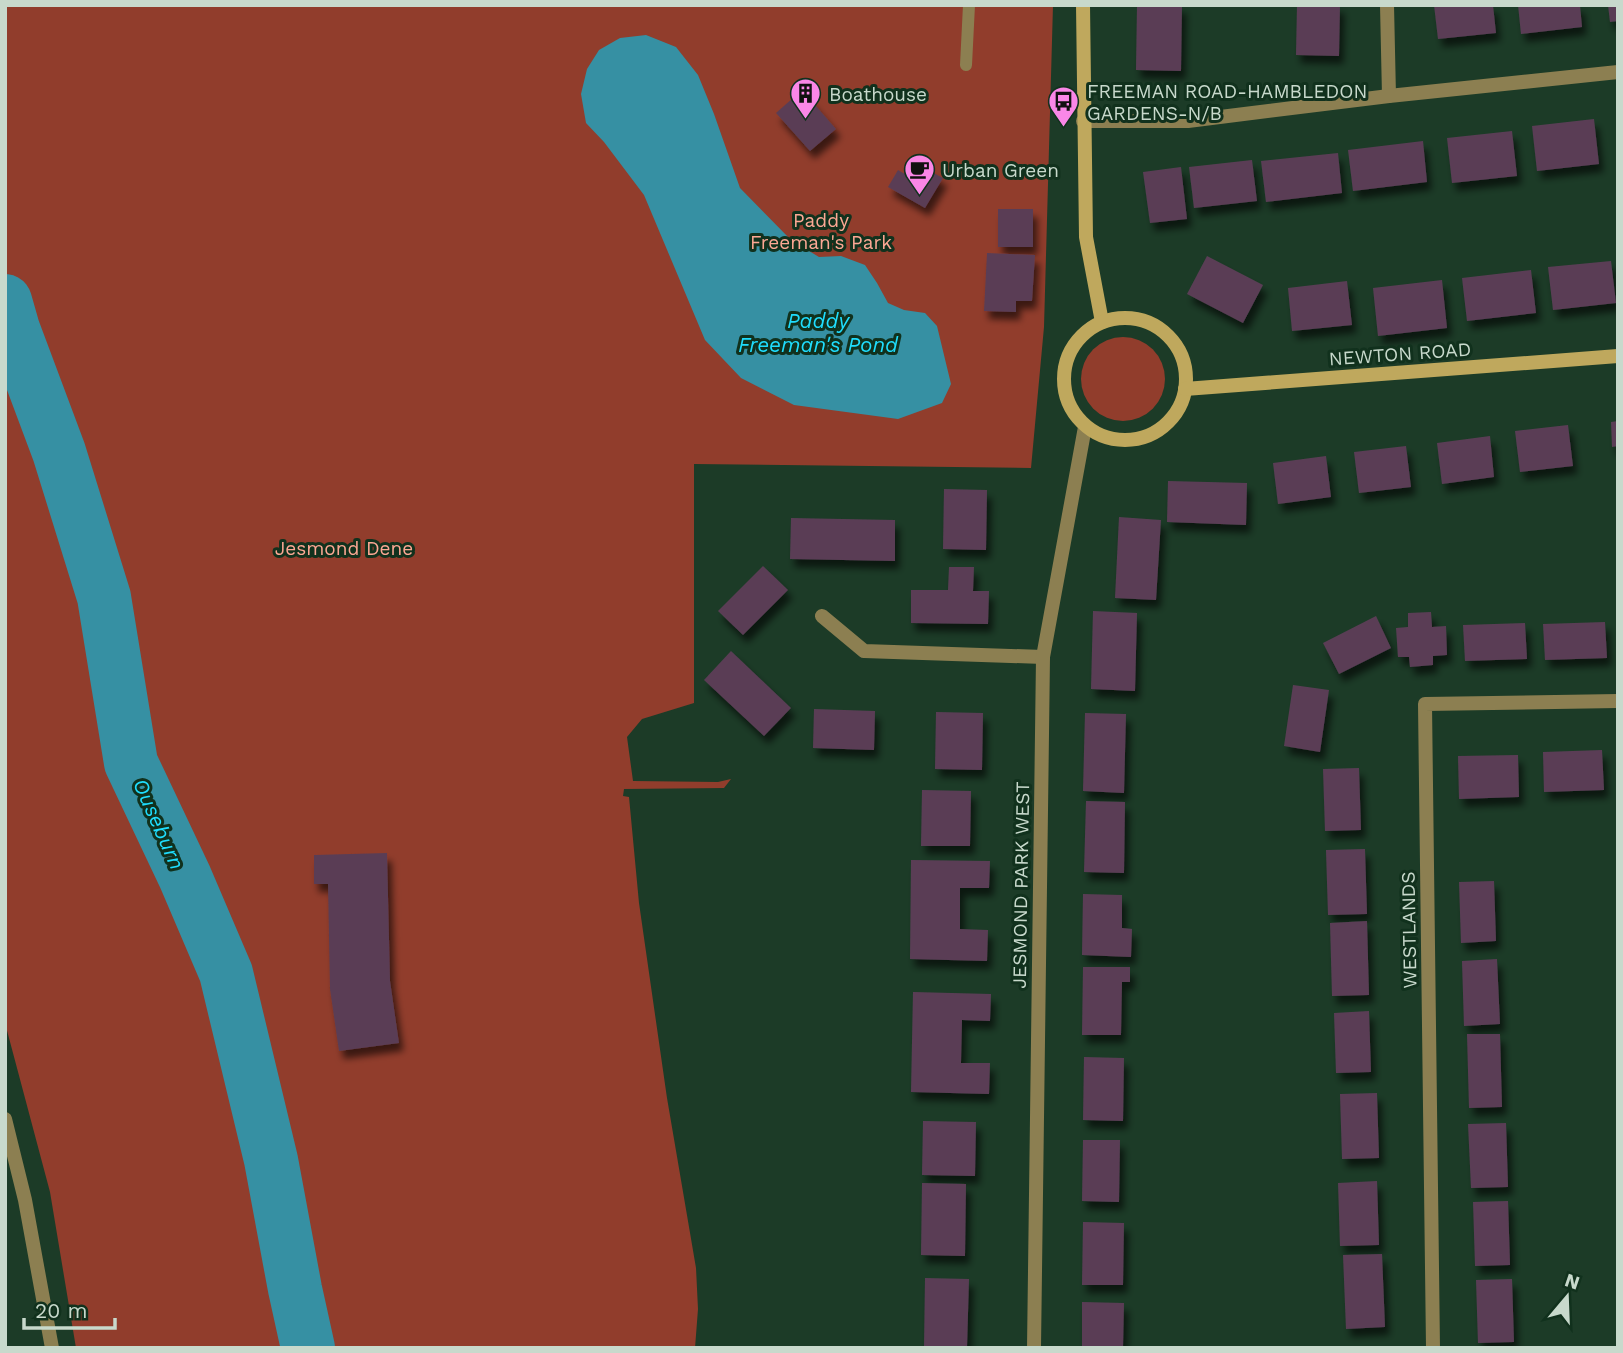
<svg xmlns="http://www.w3.org/2000/svg" width="1623" height="1353" viewBox="0 0 1623 1353" font-family="'Work Sans',sans-serif">
<style>
.green{fill:#913d2c}
.water{fill:#3690a3}
.lines{fill:none;stroke-linecap:round;stroke-linejoin:round}
.river{stroke:#3690a3;stroke-width:54}
.building{fill:#5a3e55;filter:url(#shadow)}
.lane{stroke:#8c7f51;stroke-width:12}
.street{stroke:#8c7f51;stroke-width:14}
.secondary{stroke:#bfa85d;stroke-width:14}
.labels{text-anchor:middle;dominant-baseline:central;stroke-width:6;stroke-linejoin:round;paint-order:stroke}
.poi-label{font-size:19px;fill:#c8d9cc;stroke:#11311d;text-anchor:start}
.park-label{font-size:19px;fill:#fda894;stroke:#11311d}
.street-label{font-size:19px;fill:#c8d9cc;stroke:#11311d}
.water-label{font-size:21px;font-style:italic;fill:#1fddfd;stroke:#11311d}
</style>
<defs>
<filter id="shadow"><feDropShadow dx="4.5" dy="8" stdDeviation="3.5" flood-color="#0009"/></filter>
</defs>
<rect width="100%" height="100%" fill="#1c3b27"/>
<g class="green">
<path d="M5,5h1048l-9,322 -13,141 -337,-4v239l-52,16 -15,18 6,44 85,1 13,-3 -7,9 -100,1 -1,7 6,1 10,106 28,195 29,170 2,41 -3,39h-619l-26,-156 -45,-169z"/>
<circle cx="1123" cy="379" r="42"/>
</g>
<path class="water" d="M646,35l30,12 22,28 16,39 26,74 51,52 28,17 22,-1 24,9 12,18 11,20 16,7 21,3 12,13 14,58 -9,19 -44,16 -104,-14 -53,-27 -36,-38 -61,-145 -40,-53 -18,-19 -5,-29 6,-25 12,-19 21,-12z"/>
<g class="lines">
<path class="river" d="M5,301l8,28 46,123 45,145 27,166 54,114 41,96 45,187 24,129 13,59"/>
</g>
<g class="building">
<path d="M1137,5h45l-1,66 -45,-1z"/>
<path d="M1297,5h43l-1,51 -43,-1z"/>
<path d="M1434,5h59l3,28 -58,6z"/>
<path d="M1518,5h62l2,22 -61,7z"/>
<path d="M1608,5h10v16l-8,1z"/>
<path d="M802,90l34,39 -26,22 -34,-38z"/>
<path d="M1594,119l5,45 -62,7 -5,-45z"/>
<path d="M1512,131l5,45 -65,7 -5,-45z"/>
<path d="M1423,141l4,41 -74,9 -5,-41z"/>
<path d="M1338,153l4,40 -76,9 -5,-41z"/>
<path d="M1252,160l5,41 -63,7 -5,-41z"/>
<path d="M1181,167l6,52 -37,4 -7,-51z"/>
<path d="M924,168l19,10 -18,30 -37,-21 10,-17 19,11z"/>
<rect x="998" y="209" width="35" height="38"/>
<path d="M987,253l48,2 -3,46h-16v11l-32,-1z"/>
<path d="M1207,256l56,29 -20,38 -56,-29z"/>
<path d="M1611,261l5,42 -63,7 -5,-43z"/>
<path d="M1531,270l5,43 -69,8 -5,-43z"/>
<path d="M1442,280l5,48 -69,8 -5,-48z"/>
<path d="M1347,281l5,44 -60,6 -4,-43z"/>
<path d="M1618,421v25l-6,1 -1,-25z"/>
<path d="M1568,425l5,41 -53,6 -5,-41z"/>
<path d="M1490,436l4,41 -52,7 -5,-41z"/>
<path d="M1406,446l5,41 -52,6 -5,-41z"/>
<path d="M1326,456l5,41 -53,7 -5,-41z"/>
<path d="M1168,481l79,2 -1,42 -79,-3z"/>
<path d="M944,489l43,1 -1,60 -43,-1z"/>
<path d="M1119,517l42,3 -5,80 -41,-2z"/>
<path d="M791,518l104,2v41l-105,-2z"/>
<path d="M763,566l25,24 -45,45 -25,-24z"/>
<path d="M949,567h25l-1,24h16l-1,33 -77,-1v-33h37z"/>
<path d="M1093,611l44,2 -2,78 -44,-2z"/>
<path d="M1431,612l1,15 14,-1 1,29 -14,1v9l-23,2 -1,-10h-11l-2,-29 12,-1v-14z"/>
<path d="M1376,616l15,32 -52,26 -16,-31z"/>
<path d="M1605,622l2,36 -62,2 -2,-36z"/>
<path d="M1525,623l2,36 -62,2 -2,-36z"/>
<path d="M731,651l60,57 -27,28 -60,-56z"/>
<path d="M1293,685l36,5 -9,62 -36,-6z"/>
<path d="M814,709l61,2 -1,39 -61,-2z"/>
<path d="M936,712l47,1 -1,57 -47,-1z"/>
<path d="M1085,713l41,1 -2,79 -41,-2z"/>
<path d="M1602,750l2,40 -60,2 -1,-40z"/>
<path d="M1518,755l1,42 -60,2 -1,-43z"/>
<path d="M1359,768l2,62 -36,1 -2,-62z"/>
<path d="M922,790l49,1 -1,55h-49z"/>
<path d="M1086,801l39,1 -1,71 -40,-1z"/>
<path d="M1365,849l2,65 -39,1 -2,-65z"/>
<path d="M387,853l3,128 9,62 -60,8 -9,-62 -2,-105h-14v-29z"/>
<path d="M911,860l79,1 -1,27h-29v41l28,1 -1,31 -77,-2z"/>
<path d="M1494,881l2,60 -35,2 -2,-61z"/>
<path d="M1083,894l39,1v33l10,1 -1,28 -49,-2z"/>
<path d="M1367,921l2,74 -37,1 -2,-73z"/>
<path d="M1497,959l3,65 -36,2 -2,-65z"/>
<path d="M1083,967h47v15h-8l-1,53h-39z"/>
<path d="M913,992l78,2 -1,27 -28,-1 -1,43h29l-1,31 -78,-2z"/>
<path d="M1369,1011l2,61 -35,1 -2,-60z"/>
<path d="M1467,1034h33l2,73 -33,1z"/>
<path d="M1084,1057l40,1 -1,63 -40,-1z"/>
<path d="M1377,1093l2,65 -37,1 -2,-65z"/>
<path d="M923,1121l53,1 -1,54 -53,-1z"/>
<path d="M1506,1123l2,64 -37,1 -3,-64z"/>
<path d="M1083,1140h37l-1,62 -37,-1z"/>
<path d="M1377,1181l2,64 -39,1 -2,-63z"/>
<path d="M922,1183l44,1 -1,72 -44,-1z"/>
<path d="M1508,1201l2,64 -35,1 -2,-64z"/>
<path d="M1083,1222l41,1 -1,62h-41z"/>
<path d="M1382,1254l3,73 -39,2 -3,-74z"/>
<path d="M925,1278l44,1 -2,69h-43z"/>
<path d="M1512,1279l2,63 -36,1 -2,-63z"/>
<path d="M1082,1302l42,1 -1,45h-41z"/>
</g>
<g class="lines">
<path class="lane" d="M966,65l3,-60"/>
<g class="street">
<path d="M1387,5l2,91"/>
<path d="M1083,121h105l201,-25 229,-24"/>
<path d="M822,616l42,35 179,6"/>
<path d="M5,1119l20,81 27,148"/>
<path d="M1034,1348l9,-691 42,-230"/>
<path d="M1433,1348l-8,-644 193,-3"/>
</g>
<g class="secondary">
<path d="M1083,5l3,232 16,85"/>
<circle cx="1125" cy="379" r="61"/>
<path d="M1185,389l433,-33"/>
</g>
</g>
<defs>
<symbol id="building-pin" viewBox="-11 -11 22 30"><path d="M0 17L-7.5 6A9.5 9.5 0 1 1 7.5 6Z" fill="#fa87e7" stroke="#11311d"/><path d="M-4-6H4V6H1V3H-1V6H-4ZM-2.5-4.3h1.7v1.8h-1.7ZM.8-4.3h1.7v1.8H.8ZM-2.5-1h1.7V.8h-1.7ZM.8-1h1.7V.8H.8Z" fill="#111"/></symbol>
<symbol id="bus-pin" viewBox="-11 -11 22 30"><path d="M0 17L-7.5 6A9.5 9.5 0 1 1 7.5 6Z" fill="#fa87e7" stroke="#11311d"/><path d="M-5-6H5V4H4V6H2V4H-2V6H-4V4H-5ZM-3.5-4V0h7V-4ZM-3.5 1.2v1.5H-2V1.2ZM2 1.2v1.5H3.5V1.2Z" fill="#111"/></symbol>
<symbol id="cafe-pin" viewBox="-11 -11 22 30"><path d="M0 17L-7.5 6A9.5 9.5 0 1 1 7.5 6Z" fill="#fa87e7" stroke="#11311d"/><path d="M-5.5-4.5H6V0H3Q3 3.5 0 3.5H-2.5Q-5.5 3.5-5.5 0ZM3-3.2v2h1.7v-2ZM-6 4.5H4V6H-6Z" fill="#111"/></symbol>
</defs>
<g fill-rule="evenodd">
<use href="#building-pin" x="788" y="76" width="35" height="47"/>
<use href="#bus-pin" x="1046" y="84" width="35" height="47"/>
<use href="#cafe-pin" x="902" y="152" width="35" height="47"/>
</g>
<g class="labels">
<g class="poi-label">
<text x="1087" y="91">FREEMAN ROAD-HAMBLEDON<tspan x="1087" dy="22">GARDENS-N/B</tspan></text>
<text x="829" y="94">Boathouse</text>
<text x="942" y="170">Urban Green</text>
</g>
<g class="park-label">
<text x="821" y="220">Paddy<tspan x="821" dy="22">Freeman's Park</tspan></text>
<text x="344" y="548">Jesmond Dene</text>
</g>
<g class="street-label">
<text transform="translate(1400 354) rotate(-4)">NEWTON ROAD</text>
<text transform="translate(1021 885) rotate(-89)">JESMOND PARK WEST</text>
<text transform="translate(1409 930) rotate(-91)">WESTLANDS</text>
</g>
<g class="water-label">
<text x="818" y="320">Paddy<tspan x="818" dy="24">Freeman's Pond</tspan></text>
<text transform="translate(159 824) rotate(66)">Ouseburn</text>
</g>
</g>
<rect width="1623" height="1353" fill="none" stroke="#c8d9cc" stroke-width="14"/>
<g transform="translate(1567 1297) rotate(19)" stroke="#11311d" stroke-width="5" paint-order="stroke">
<path d="M0-5L12 26L0 18L-12 26Z" fill="#c8d9cc"/>
<text y="-10" font-size="19" font-weight="bold" text-anchor="middle" fill="#c8d9cc">N</text>
</g>
<path d="M24 1318v10h91v-10" fill="none" stroke="#c8d9cc" stroke-width="3.5"/>
<text x="35" y="1318" font-size="21" fill="#c8d9cc" stroke="#11311d" stroke-width="5" paint-order="stroke">20 m</text>
</svg>
